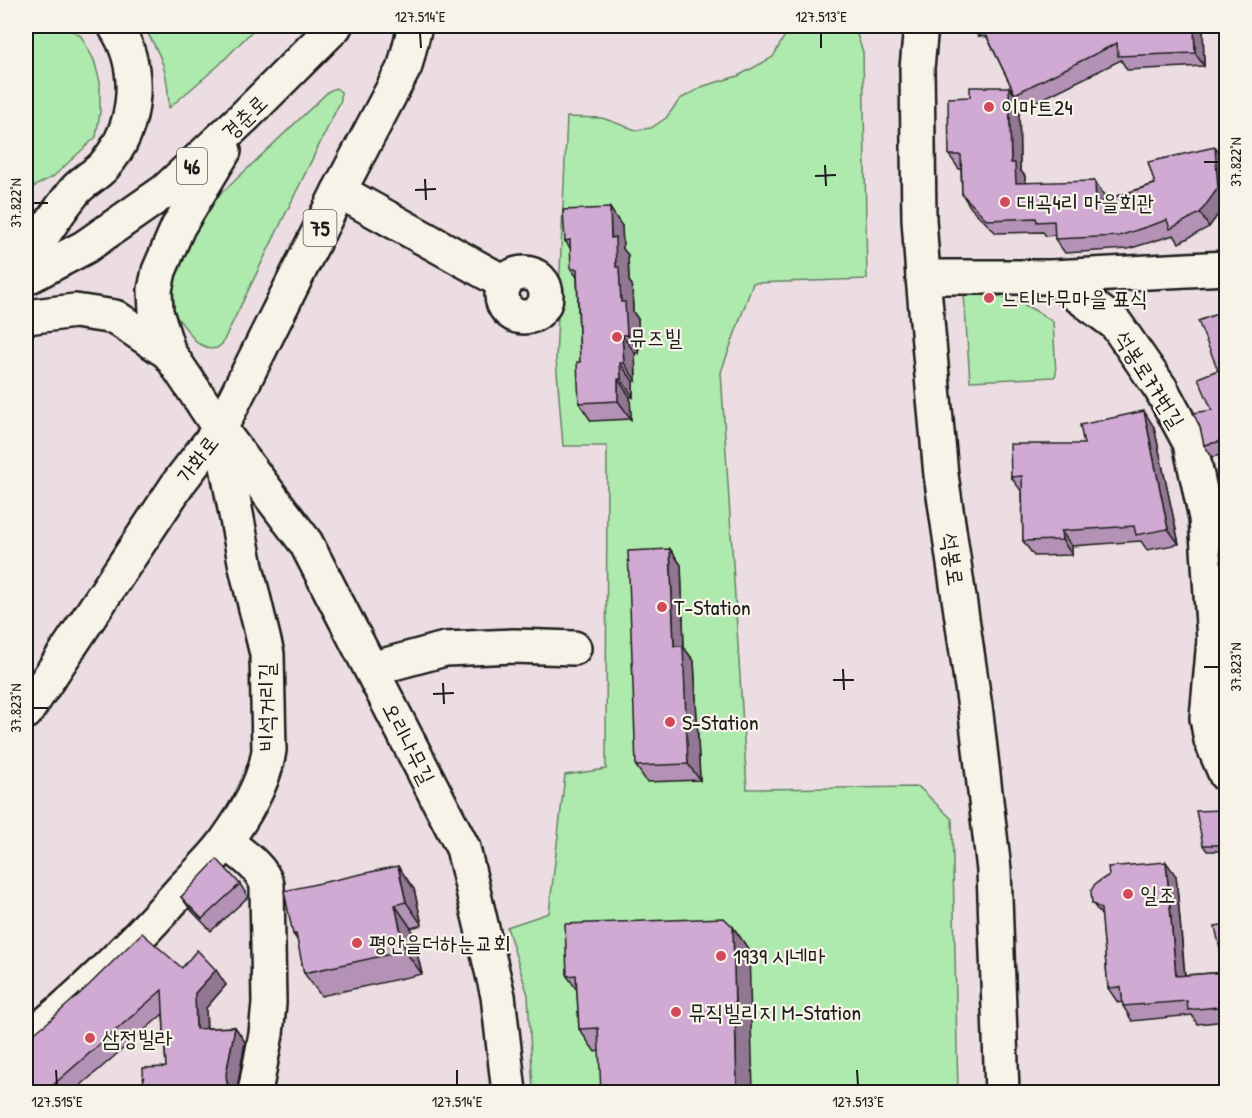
<svg xmlns="http://www.w3.org/2000/svg" width="1252" height="1118" viewBox="0 0 1252 1118" font-family="'Patrick Hand','Poor Story',sans-serif">
<style>
.green{fill:#aee9ae;stroke:#658265;stroke-width:1.5}
.lines{fill:none;stroke-linecap:round;stroke-linejoin:round}
.minor-casing{stroke:#1c1c1c;stroke-width:38}
.major-casing{stroke:#1c1c1c;stroke-width:38}
.minor{stroke:#f7f3e8;stroke-width:33}
.major{stroke:#f7f3e8;stroke-width:33}
.wall{fill:#b392b5;stroke:#1c1c1c;stroke-width:1.5}
.shaded-wall{fill:#927793;stroke:#1c1c1c;stroke-width:1.5}
.building{fill:#d0aad2;stroke:#1c1c1c;stroke-width:1.5}
.ticks{fill:none;stroke:#1c1c1c;stroke-width:2}
.poi-dot{fill:#d1495b;stroke:#f7f3e8;stroke-width:2}
.labels{text-anchor:middle;dominant-baseline:central;stroke-width:4.5;stroke-linejoin:round;paint-order:stroke}
.shield{fill:#f7f3e8;stroke:#5e5c59;stroke-width:1.5}
.shield-label{font-size:21px;font-weight:bold;fill:#1c1c1c}
.poi-label{font-size:22px;fill:#1c1c1c;stroke:#f7f3e8;text-anchor:start}
.street-label{font-size:22px;fill:#1c1c1c;stroke:#f7f3e8}
.neatline{fill:none;stroke:#1c1c1c;stroke-width:2}
.ticks-label{font-size:15px;text-anchor:middle;fill:#1c1c1c}
</style>
<rect width="100%" height="100%" fill="#ebdde1"/>
<filter id="ink" filterUnits="userSpaceOnUse"><feTurbulence type="fractalNoise" baseFrequency=".0167" numOctaves="2"/><feDisplacementMap in="SourceGraphic" scale="12" xChannelSelector="R" yChannelSelector="G"/><feConvolveMatrix kernelMatrix="1 2 1 2 8 2 1 2 1" color-interpolation-filters="sRGB"/></filter>
<g filter="url(#ink)">
<g class="green">
<path d="M26,26h39l16,10 13,24 6,22v30l-4,25 -42,39 -28,15z"/>
<path d="M143,26h114l-38,39 -50,43c-1,-36 -7,-53 -26,-82z"/>
<path d="M790,26h64l9,26 4,227 -114,4 -32,89 26,417 172,-2 33,32 6,273h-425l-5,-97 -21,-68 42,-14 16,-138 41,-6 1,-323h-44l-7,-87 11,-242 35,1 34,12 15,-2 15,-10 14,-19 24,-13 34,-10 35,-19z"/>
<path d="M336,88l5,4v8l-119,244 -5,4 -6,1 -14,-6 -28,-36 -1,-46 36,-51 125,-119z"/>
<path d="M979,294c28,1 51,11 74,28l3,52 -2,3 -84,4 -6,-86z"/>
</g>
<g class="lines">
<defs>
<g id="minor">
<path d="M339,191l166,92"/>
<circle cx="524" cy="295" r="22"/>
<path d="M923,277h130l63,47 45,65 29,54 16,75 8,122h12"/>
<path d="M1053,277l173,-9"/>
<path d="M220,429l86,114 157,305 35,148 11,96"/>
<path d="M1214,640l-7,78 4,22 15,35"/>
<path d="M371,669l74,-20 69,-3 60,2"/>
<path d="M226,842c15,12 35,24 41,43l2,118 -3,31 -11,58"/>
<path d="M26,1040c55,-43 104,-93 151,-145 16,-18 36,-35 49,-54 18,-25 39,-59 43,-91l-2,-96 -21,-87 -25,-133"/>
</g>
<g id="major">
<path d="M921,26l-4,42 2,151 4,58 18,198 35,239 18,156 8,222"/>
<path d="M26,261c15,-23 30,-47 47,-68 8,-11 22,-17 31,-27 34,-38 39,-98 11,-140"/>
<path d="M26,278l59,-31 80,-56 78,-73 92,-92"/>
<path d="M26,317l49,-6 40,6 54,36"/>
<path d="M220,429l-51,-76 -13,-41 -1,-22 4,-19 19,-44 46,-76"/>
<path d="M26,712l154,-231 40,-52 119,-238 66,-125 10,-40"/>
</g>
</defs>
<use href="#minor" class="minor-casing"/>
<use href="#major" class="major-casing"/>
<use href="#minor" class="minor"/>
<use href="#major" class="major"/>
</g>
<g class="wall">
<path d="M970,26h233l1,40 -77,4 -6,-10 -97,48 -9,-14 -28,-57 -9,-1z"/>
<path d="M1009,87l10,13 1,70 5,6v7l79,12 1,5 119,-39 3,41 -18,25 -30,16 -5,-8 -46,14 -63,4 -10,-14v-4l-9,1 -3,-4 -47,1 -25,-25 -9,-14 -1,-25h-2l-10,-14 21,-58z"/>
<path d="M622,226l1,23 5,6 1,26 3,4 1,27 5,7 1,34h-4l1,28h-3v16h-3l1,22 -40,2 -12,-18 1,-41 -3,-85 -6,-8v-20l-6,-8z"/>
<path d="M1227,310v144l-15,3 -8,-12 8,-35z"/>
<path d="M1154,427l25,117 -32,6 -6,-9 -69,5v9l-38,1 -11,-15 -1,-49 -11,-15 73,-33z"/>
<path d="M670,549l11,16 3,83 10,13 6,119 -53,2 -11,-16z"/>
<path d="M1223,810l4,5v36h-20l-4,-6z"/>
<path d="M1176,876l9,99 40,-3 2,-48v97l-30,3 -5,-9 -60,6 -9,-15 -1,-4 -4,1 -10,-15 -6,-72 -10,-13z"/>
<path d="M240,884l8,13 -37,34 -21,-22 -9,-12z"/>
<path d="M414,889l8,36 -11,3 11,46 -101,22 -17,-23 -6,-32 -5,-7z"/>
<path d="M733,927l16,23 -150,101 -4,1 -16,-23 -2,-39 -10,-14z"/>
<path d="M182,968l44,17 -20,23 1,20 28,-1 10,15 -8,47v3h-93l22,-25 -3,-53 -90,78h-47z"/>
</g>
<g class="shaded-wall">
<path d="M1194,26h9l1,40 -9,-13z"/>
<path d="M1009,87l10,13 1,70 5,6v21l-9,-14 -5,-20z"/>
<path d="M1215,147l9,14 3,41 -18,25 -9,-14z"/>
<path d="M1095,181l9,14 1,22 -9,-14z"/>
<path d="M610,208l12,18 1,23 5,6 1,26 3,4 1,27 5,7 1,34 -12,-18 -6,-33 -5,-35 -5,-29z"/>
<path d="M622,335l13,18 1,28 -12,-18z"/>
<path d="M620,363l13,18v16l-12,-18z"/>
<path d="M618,379l12,18 1,22 -13,-18z"/>
<path d="M1144,411l10,16 25,117 -11,-15z"/>
<path d="M1061,531l11,15v9l-10,-15z"/>
<path d="M670,549l11,16 3,83 10,13 6,119 -12,-16 -14,-118z"/>
<path d="M1223,810l4,5v33l-3,-3z"/>
<path d="M1166,862l10,14 10,114 -10,-14z"/>
<path d="M398,866l16,23 8,36 -16,-23z"/>
<path d="M395,905l16,23 11,46 -17,-23z"/>
<path d="M733,927l16,23 4,142h-16z"/>
<path d="M216,970l10,15 -20,23 1,36 -11,-15 -1,-36z"/>
<path d="M235,1027l10,15 -8,47v3h-3l-7,-9 -1,-9z"/>
</g>
<g class="building">
<path d="M982,26h212l1,27 -77,3 -1,-13 -102,51z"/>
<path d="M970,87h39l2,76h4l1,20 79,-2 1,22 59,-19 -7,-22 67,-15 3,41 -18,25 -30,16 -3,-9 -48,16 -64,3 -1,-18 -17,1 -1,-4 -49,2 -25,-26 -1,-39h-12l-1,-57 22,-1z"/>
<path d="M610,208l1,30 4,-1 1,30h3l2,35h4l2,33h-5l2,28h-4l1,16h-3v22l-39,2 -2,-41h3l-3,-93h-6l-1,-29 -5,1 -2,-31z"/>
<path d="M1227,310v130l-23,5 -4,-18 -7,-14 19,-3 -14,-32 20,-8 -20,-49z"/>
<path d="M1144,411l24,118 -32,6 -2,-9 -73,5 1,9 -39,1 -1,-65 -11,1 -1,-33h74l-4,-19z"/>
<path d="M1227,526v66h-3l-6,-65z"/>
<path d="M670,549l4,97h9l5,118 -52,2 -8,-215z"/>
<path d="M1223,810l1,35h-21l-7,-34z"/>
<path d="M217,859l23,25 -38,35 -21,-22z"/>
<path d="M1166,862l10,114 49,-4 -10,-46 12,-2v82l-39,4 -1,-9 -64,5 -2,-19 -13,1 -7,-79 -9,-6 -1,-12 4,-7 14,-9 -1,-8z"/>
<path d="M398,866l8,36 -11,3 10,46 -101,22 -8,-39h-3l-9,-43z"/>
<path d="M724,918l9,9 4,165h-136l-3,-64 -19,1 -3,-54 -9,1 -2,-52z"/>
<path d="M142,933l40,35 15,-18 19,20 -21,23 1,36 39,-2 -9,47 1,9 6,8 -14,1h-75l-1,-24 23,-1 -4,-77 -117,102h-19v-52l22,-18 39,-35z"/>
</g>
</g>
<path class="ticks" d="M420,33l1,15M821,33v15M1204,162h15M825,165l1,21M815,176l21,-1M425,179l1,21M415,190l21,-1M33,203h15M1204,667h15M843,669l1,21M833,680h21M443,683l1,21M433,694l21,-1M33,708h15M56,1070l1,15M457,1070v15M857,1070l1,15"/>
<g class="poi-dot">
<circle cx="989" cy="107" r="6"/>
<circle cx="1005" cy="202" r="6"/>
<circle cx="989" cy="298" r="6"/>
<circle cx="617" cy="337" r="6"/>
<circle cx="662" cy="607" r="6"/>
<circle cx="670" cy="722" r="6"/>
<circle cx="1128" cy="894" r="6"/>
<circle cx="357" cy="943" r="6"/>
<circle cx="721" cy="956" r="6"/>
<circle cx="676" cy="1012" r="6"/>
<circle cx="90" cy="1038" r="6"/>
</g>
<g class="labels">
<g class="shield">
<rect x="177" y="148" width="30" height="36" rx="4.5"/>
<rect x="303.5" y="210" width="33" height="36" rx="4.5"/>
</g>
<g class="shield-label">
<text x="192" y="166">46</text>
<text x="320" y="228">75</text>
</g>
<g class="poi-label">
<text x="1001" y="107">이마트24</text>
<text x="1017" y="202">대곡4리 마을회관</text>
<text x="1001" y="298">느티나무마을 표식</text>
<text x="629" y="337">뮤즈빌</text>
<text x="674" y="607">T-Station</text>
<text x="682" y="722">S-Station</text>
<text x="1140" y="894">일조</text>
<text x="369" y="943">평안을더하는교회</text>
<text x="733" y="956">1939 시네마</text>
<text x="688" y="1012">뮤직빌리지 M-Station</text>
<text x="102" y="1038">삼정빌라</text>
</g>
<g class="street-label">
<text transform="translate(244 117) rotate(-44)">경춘로</text>
<text transform="translate(1150 379) rotate(58)">석봉로77번길</text>
<text transform="translate(197 459) rotate(-53)">가화로</text>
<text transform="translate(953 559) rotate(82)">석봉로</text>
<text transform="translate(266 707) rotate(-90)">비석거리길</text>
<text transform="translate(409 743) rotate(63)">오리나무길</text>
</g>
</g>
<rect width="1252" height="1118" fill="none" stroke="#f7f3e8" stroke-width="66"/>
<rect x="33" y="33" width="1186" height="1052" class="neatline"/>
<g class="ticks-label">
<text x="420" y="22">127.514°E</text>
<text x="821" y="22">127.513°E</text>
<text transform="translate(1236 162) rotate(-90)" y="5">37.822°N</text>
<text transform="translate(16 203) rotate(-90)" y="5">37.822°N</text>
<text transform="translate(1236 667) rotate(-90)" y="5">37.823°N</text>
<text transform="translate(16 708) rotate(-90)" y="5">37.823°N</text>
<text x="57" y="1107">127.515°E</text>
<text x="457" y="1107">127.514°E</text>
<text x="858" y="1107">127.513°E</text>
</g>
</svg>
